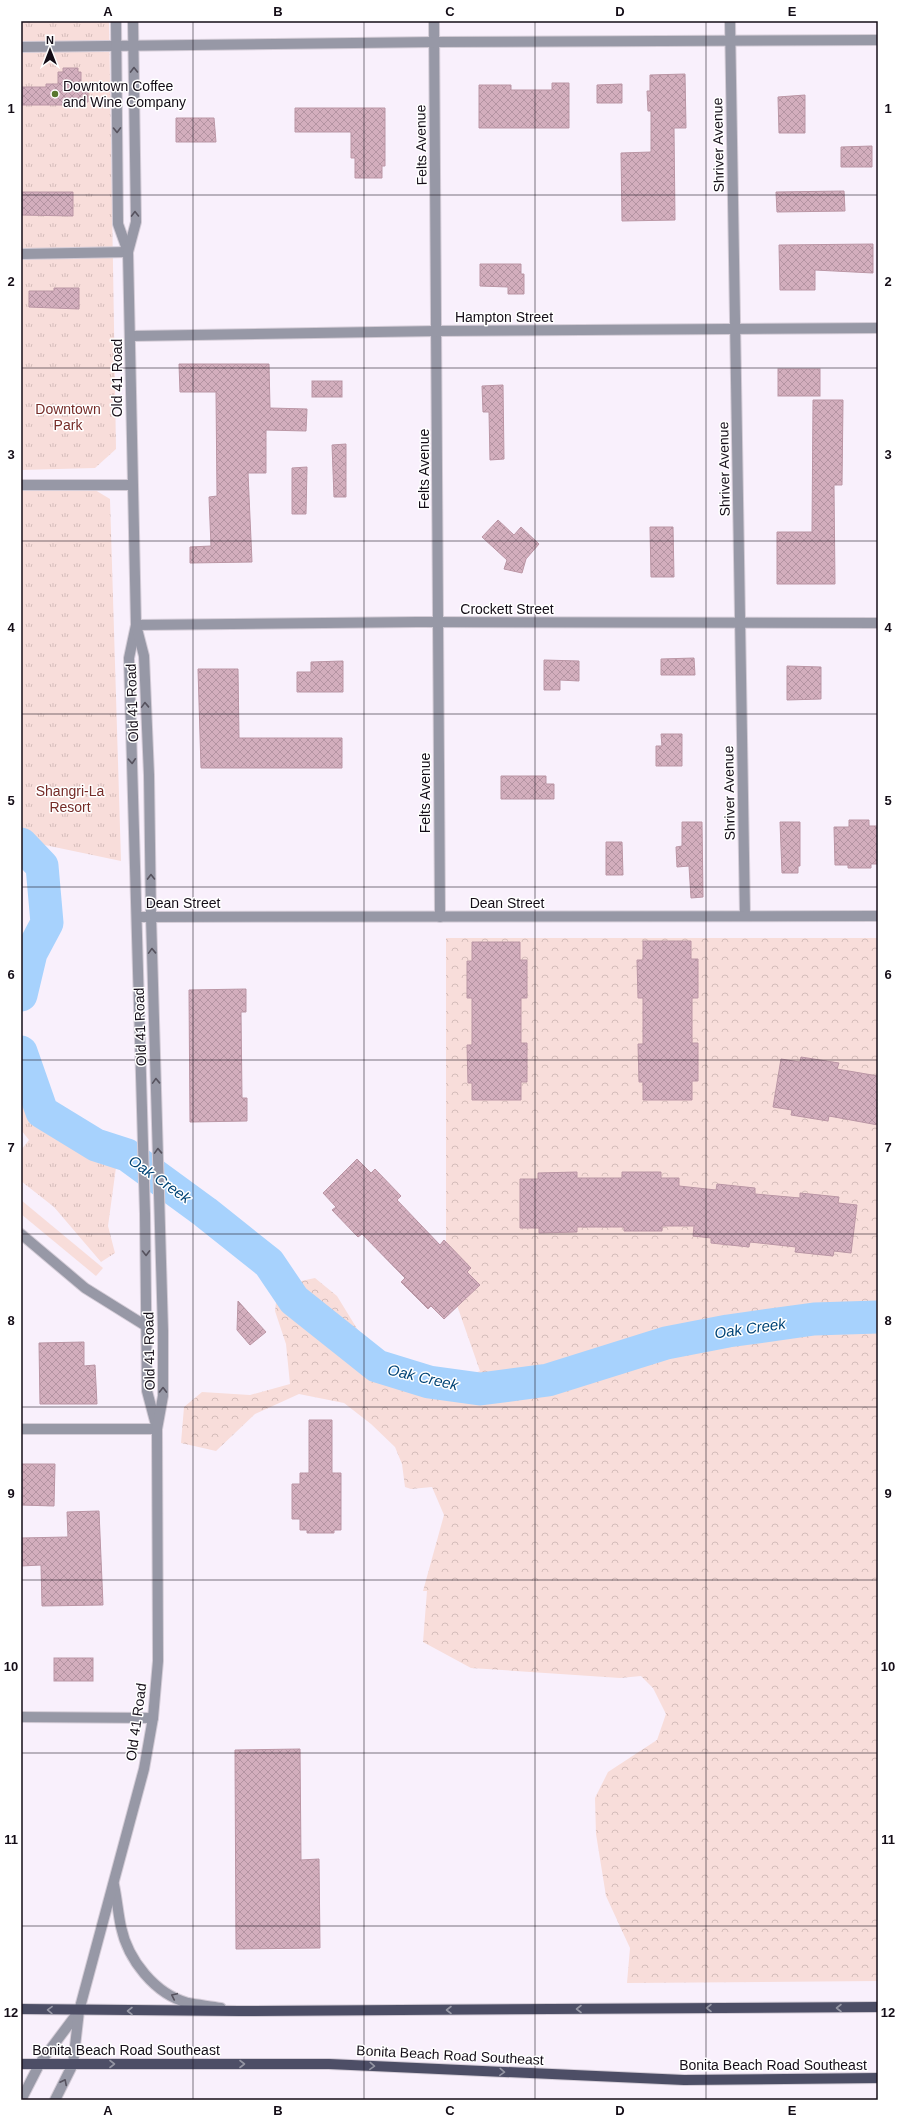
<svg xmlns="http://www.w3.org/2000/svg" width="899" height="2121" viewBox="0 0 899 2121" font-family="Helvetica,sans-serif">
<style>
.grass{fill:#f8ddda}
.forest{fill:url(#forest-crowns)}
.park{fill:url(#park-tufts)}
.lines{fill:none;stroke-linecap:round;stroke-linejoin:round}
.river{stroke:#a7d2fd;stroke-width:33}
.building{fill:url(#building-cross-hatch);stroke:#bb96a5}
.minor-casing{stroke:#d4ccd7;stroke-width:12}
.tertiary-casing{stroke:#d4ccd7;stroke-width:12}
.primary-casing{stroke:#d4ccd7;stroke-width:12}
.minor{stroke:#9798a6;stroke-width:10}
.tertiary{stroke:#9798a6;stroke-width:10}
.primary{stroke:#4d4e66;stroke-width:10}
.oneway{stroke:#56525e}
.oneway2{stroke:#9495a3}
.grid{fill:none;stroke:#140d17;stroke-width:1;stroke-opacity:0.55}
.poi-dot{fill:#57772e;stroke:#fff;stroke-width:1.5}
.labels{text-anchor:middle;dominant-baseline:central;stroke-width:3;stroke-linejoin:round;paint-order:stroke}
.poi-label{font-size:14px;fill:#140d17;stroke:#fff;text-anchor:start}
.street-label{font-size:14px;fill:#140d17;stroke:#fff}
.park-label{font-size:14px;fill:#752b27;stroke:#fff}
.water-label{font-size:15px;font-style:italic;fill:#004476;stroke:#fff}
.neatline{fill:none;stroke:#140d17;stroke-width:1.5}
.grid-label{font-size:13px;text-anchor:middle;font-weight:bold;fill:#140d17}
</style>
<defs>
<pattern id="forest-crowns" width="20" height="18" patternUnits="userSpaceOnUse"><rect width="20" height="18" fill="#f8ddda"/><path d="M2 6a3 3 0 1 1 6 0M12 15a3 3 0 1 1 6 0" fill="none" stroke="#d4bcba"/></pattern>
<pattern id="park-tufts" width="24" height="20" patternUnits="userSpaceOnUse"><rect width="24" height="20" fill="#f8ddda"/><path d="M3 7l-1-3M5 7V3M7 7l1-3M15 17l-1-3M17 17v-4M19 17l1-3" fill="none" stroke="#d4bcba"/></pattern>
<pattern id="building-cross-hatch" width="8" height="8" patternUnits="userSpaceOnUse"><rect width="8" height="8" fill="#d3aebd"/><path d="M0 0l8 8M0 8l8-8" fill="none" stroke="#b494a2"/></pattern>
</defs>
<rect width="100%" height="100%" fill="#f9f0fc"/>
<path class="grass" d="M21,1200l82,68 -7,8 -75,-62z"/>
<path class="forest" d="M446,938h432v1043l-251,2 3,-35 -24,-52 -10,-62 -1,-36 13,-26 49,-32 9,-26 -13,-26 -12,-12 -21,2 -149,-10 -48,-26 4,-51h-4l21,-76 -12,-28 -21,2 -6,-2 -3,-23 -7,-17 -24,-23 -27,-21 -45,-9 -44,20 -39,37 -35,-8 3,-36 18,-15 48,3 40,-11 -4,-40 -11,-33 3,-25 37,-8 22,18 38,62 28,18 48,7 29,-12 -34,-97z"/>
<g class="park">
<path d="M21,21h88l7,428 -21,19 -74,2z"/>
<path d="M21,490h74l15,9 11,362 -100,-21z"/>
<path d="M21,1072l10,26 16,26 70,36 -9,66 7,27 -14,9 -47,-55 -33,-26v-31l8,-10 -8,-10z"/>
</g>
<g class="lines">
<g class="river">
<path d="M21,844l21,22 5,57 -16,30 -10,42"/>
<path d="M21,1052l21,60 54,33 31,10 78,57 64,51 25,37 83,66 52,16 51,7 68,-9 118,-37 62,-12 86,-12 64,-2"/>
</g>
</g>
<g class="building">
<path d="M63,68h15v4h3v14h7v16h-16v3h-51v-18h25v-3h12v-12h5z"/>
<path d="M685,74l1,54h-12l1,92 -53,1 -1,-68 30,-1v-41h-3l-1,-20h3v-16z"/>
<path d="M552,83h17v45h-90v-43h32v5h41z"/>
<path d="M622,84v19h-25v-18z"/>
<path d="M805,95v38h-26l-1,-36z"/>
<path d="M295,108h90v58h-3v12h-27v-20h-4v-26h-56z"/>
<path d="M176,118h38l2,24h-40z"/>
<path d="M872,146v21h-31v-20z"/>
<path d="M844,191l1,20 -68,1 -1,-20z"/>
<path d="M21,192h52v24l-52,-1z"/>
<path d="M873,244v29l-58,-3v20h-35l-1,-45z"/>
<path d="M480,264h41v10h3v20h-16v-7l-28,-1z"/>
<path d="M54,288h25v21l-50,-2v-16h25z"/>
<path d="M179,364h90l1,44 37,1 -1,22 -40,-1v43h-18l4,89 -62,1v-16l21,-1 -2,-49 8,-1 -1,-104h-36z"/>
<rect x="778" y="369" width="42" height="27"/>
<rect x="312" y="381" width="30" height="16"/>
<path d="M503,385l1,74 -14,1 -1,-48h-6l-1,-26z"/>
<path d="M813,400h30l-1,85h-8l1,99h-58v-52h35z"/>
<path d="M346,444v53h-12l-2,-52z"/>
<path d="M307,467l-1,47h-14v-46z"/>
<path d="M498,520l16,15 7,-8 18,17 -13,15 -4,14 -18,-4 3,-9 -25,-23z"/>
<path d="M650,527h23l1,50h-23z"/>
<path d="M694,658l1,17h-34v-16z"/>
<path d="M544,660l35,1v20l-19,-1v10h-16z"/>
<path d="M343,661v31h-46v-20h14v-10z"/>
<path d="M787,666l34,1v32l-34,1z"/>
<path d="M198,669h40l1,69h103v30h-141z"/>
<path d="M661,734h21v32h-26v-20h6z"/>
<path d="M501,776h45v8h8v15h-53z"/>
<path d="M849,820h20v6h9v38h-7v4h-23v-3h-13l-1,-38h15z"/>
<path d="M682,822h20l1,75 -12,1 -2,-32 -12,1 -1,-20 6,-1z"/>
<path d="M780,822h20v44h-2v7h-16z"/>
<path d="M606,842h16l1,33h-17z"/>
<path d="M643,941h48v18h7v39h-6v45h6v38h-6v19h-49v-18h-4l-1,-38h5v-46h-5l-1,-38h6z"/>
<path d="M472,942h48v18h7v38h-6v45h6v39h-6v18h-49v-17h-4l-1,-38h5v-47h-5v-37h5z"/>
<path d="M246,989v23h-5l1,86h5v23l-57,1 -1,-132z"/>
<path d="M801,1057l38,6 -2,6 41,7v49l-49,-9 -1,5 -37,-6 1,-5 -19,-3 8,-48 19,3z"/>
<path d="M357,1159l14,14 4,-4 26,27 -4,4 43,45 4,-5 27,28 -4,4 13,13 -36,34 -13,-13 -3,3 -27,-27 4,-4 -43,-44 -4,3 -26,-27 4,-3 -13,-14z"/>
<path d="M577,1172v6h45v-6h39v6h18v8l37,4 1,-6 38,4v6l45,4v-5l39,4 -1,6 19,2 -6,48 -17,-2 -1,5 -38,-4 1,-5 -46,-5 -1,5 -38,-4v-5l-18,-2 1,-10h-32v5h-38v-4h-47v5l-38,1v-5h-19v-49h18v-6z"/>
<path d="M238,1301l28,31 -16,13 -13,-15z"/>
<path d="M84,1342v24l11,-1 2,39h-57l-1,-61z"/>
<path d="M309,1420h23v53h9v57h-7v3h-27v-3h-7v-11h-8v-35h8v-11h9z"/>
<path d="M21,1464h34l-1,42 -33,-1z"/>
<path d="M99,1511l4,94 -61,1 -1,-41 -20,1v-28l47,-1 -1,-25z"/>
<rect x="54" y="1658" width="39" height="23"/>
<path d="M300,1749l1,111 18,-1 1,89 -84,1 -1,-199z"/>
</g>
<g class="lines">
<defs>
<g id="minor">
<path d="M434,21l6,896"/>
<path d="M730,21l15,895"/>
<path d="M21,47l413,-5 444,-2"/>
<path d="M21,254l107,-2"/>
<path d="M131,336l306,-5 441,-3"/>
<path d="M21,485h110"/>
<path d="M136,625l281,-3 461,1"/>
<path d="M137,917l741,-1"/>
<path d="M21,1234l64,54 61,38"/>
<path d="M21,1429h136"/>
<path d="M21,1717l132,1"/>
</g>
<g id="tertiary">
<path d="M116,21l2,203 10,28"/>
<path d="M133,21l3,201 -8,30 8,373 -7,33 16,556 2,177 9,34"/>
<path d="M114,1885c3,14 4,28 7,42 7,33 34,67 67,76 10,2 22,3 33,5"/>
<path d="M21,2100l19,-37 39,-52"/>
<path d="M55,2100l18,-36 6,-53 65,-242 9,-51 5,-57 -1,-232 6,-33v-65l-12,-415 -2,-141 -5,-119 -8,-31"/>
</g>
<g id="primary">
<path d="M21,2009l218,2 639,-4"/>
<path d="M21,2064h308l355,16 194,-2"/>
</g>
</defs>
<use href="#minor" class="minor-casing"/>
<use href="#tertiary" class="tertiary-casing"/>
<use href="#primary" class="primary-casing"/>
<use href="#minor" class="minor"/>
<use href="#tertiary" class="tertiary"/>
<use href="#primary" class="primary"/>
</g>
<defs><path id="oneway-chevron" d="M-2-3.5L2.5 0L-2 3.5" fill="none" stroke-width="1.6" stroke-linecap="round" stroke-linejoin="round"/></defs>
<g class="oneway">
<use href="#oneway-chevron" transform="translate(134 70) rotate(-91)"/>
<use href="#oneway-chevron" transform="translate(117 130) rotate(89)"/>
<use href="#oneway-chevron" transform="translate(135 214) rotate(-91)"/>
<use href="#oneway-chevron" transform="translate(145 705) rotate(-92)"/>
<use href="#oneway-chevron" transform="translate(132 761) rotate(87)"/>
<use href="#oneway-chevron" transform="translate(151 877) rotate(-91)"/>
<use href="#oneway-chevron" transform="translate(152 951) rotate(-92)"/>
<use href="#oneway-chevron" transform="translate(156 1081) rotate(-92)"/>
<use href="#oneway-chevron" transform="translate(158 1151) rotate(-92)"/>
<use href="#oneway-chevron" transform="translate(146 1253) rotate(89)"/>
<use href="#oneway-chevron" transform="translate(163 1390) rotate(-89)"/>
<use href="#oneway-chevron" transform="translate(174 1996) rotate(-155)"/>
<use href="#oneway-chevron" transform="translate(64 2082) rotate(-63)"/>
</g>
<g class="oneway2">
<use href="#oneway-chevron" transform="translate(709 2008) rotate(180)"/>
<use href="#oneway-chevron" transform="translate(839 2008) rotate(180)"/>
<use href="#oneway-chevron" transform="translate(579 2009) rotate(180)"/>
<use href="#oneway-chevron" transform="translate(50 2010) rotate(-179)"/>
<use href="#oneway-chevron" transform="translate(449 2010) rotate(180)"/>
<use href="#oneway-chevron" transform="translate(130 2011) rotate(180)"/>
<use href="#oneway-chevron" transform="translate(112 2064)"/>
<use href="#oneway-chevron" transform="translate(242 2064)"/>
<use href="#oneway-chevron" transform="translate(372 2066) rotate(3)"/>
<use href="#oneway-chevron" transform="translate(502 2072) rotate(3)"/>
</g>
<path class="grid" d="M193,21v2079M364,21v2079M535,21v2079M706,21v2079M21,195h857M21,368h857M21,541h857M21,714h857M21,887h857M21,1060h857M21,1234h857M21,1407h857M21,1580h857M21,1753h857M21,1926h857"/>
<circle class="poi-dot" cx="55" cy="94" r="4"/>
<g class="labels">
<g class="poi-label">
<text x="63" y="86">Downtown Coffee<tspan x="63" dy="16">and Wine Company</tspan></text>
</g>
<g class="street-label">
<text transform="translate(421 145) rotate(-91)">Felts Avenue</text>
<text transform="translate(718 145) rotate(-91)">Shriver Avenue</text>
<text x="504" y="317">Hampton Street</text>
<text transform="translate(117 378) rotate(-90)">Old 41 Road</text>
<text transform="translate(424 469) rotate(-90)">Felts Avenue</text>
<text transform="translate(724 469) rotate(-91)">Shriver Avenue</text>
<text x="507" y="609">Crockett Street</text>
<text transform="translate(132 703) rotate(-92)">Old 41 Road</text>
<text transform="translate(425 793) rotate(-90)">Felts Avenue</text>
<text transform="translate(729 793) rotate(-91)">Shriver Avenue</text>
<text x="183" y="903">Dean Street</text>
<text x="507" y="903">Dean Street</text>
<text transform="translate(140 1027) rotate(-92)">Old 41 Road</text>
<text transform="translate(149 1351) rotate(-91)">Old 41 Road</text>
<text transform="translate(136 1722) rotate(-82)">Old 41 Road</text>
<text x="126" y="2050">Bonita Beach Road Southeast</text>
<text transform="translate(450 2055) rotate(3)">Bonita Beach Road Southeast</text>
<text x="773" y="2065">Bonita Beach Road Southeast</text>
</g>
<g class="park-label">
<text x="68" y="409">Downtown<tspan x="68" dy="16">Park</tspan></text>
<text x="70" y="791">Shangri-La<tspan x="70" dy="16">Resort</tspan></text>
</g>
<g class="water-label">
<text transform="translate(160 1179) rotate(35)">Oak Creek</text>
<text transform="translate(750 1328) rotate(-8)">Oak Creek</text>
<text transform="translate(423 1377) rotate(13)">Oak Creek</text>
</g>
</g>
<rect width="899" height="2121" fill="none" stroke="#ffffff" stroke-width="44"/>
<g transform="translate(50 50)" stroke="#ffffff" stroke-width="3" paint-order="stroke">
<path d="M0-3L7 15L0 10L-7 15Z" fill="#140d17"/>
<text y="-6" font-size="11" font-weight="bold" text-anchor="middle" fill="#140d17">N</text>
</g>
<rect x="22" y="22" width="855" height="2077" class="neatline"/>
<g class="grid-label">
<text x="108" y="16">A</text>
<text x="278" y="16">B</text>
<text x="450" y="16">C</text>
<text x="620" y="16">D</text>
<text x="792" y="16">E</text>
<text x="11" y="113">1</text>
<text x="888" y="113">1</text>
<text x="11" y="286">2</text>
<text x="888" y="286">2</text>
<text x="11" y="459">3</text>
<text x="888" y="459">3</text>
<text x="11" y="632">4</text>
<text x="888" y="632">4</text>
<text x="11" y="805">5</text>
<text x="888" y="805">5</text>
<text x="11" y="979">6</text>
<text x="888" y="979">6</text>
<text x="11" y="1152">7</text>
<text x="888" y="1152">7</text>
<text x="11" y="1325">8</text>
<text x="888" y="1325">8</text>
<text x="11" y="1498">9</text>
<text x="888" y="1498">9</text>
<text x="11" y="1671">10</text>
<text x="888" y="1671">10</text>
<text x="11" y="1844">11</text>
<text x="888" y="1844">11</text>
<text x="11" y="2017">12</text>
<text x="888" y="2017">12</text>
<text x="108" y="2115">A</text>
<text x="278" y="2115">B</text>
<text x="450" y="2115">C</text>
<text x="620" y="2115">D</text>
<text x="792" y="2115">E</text>
</g>
</svg>
